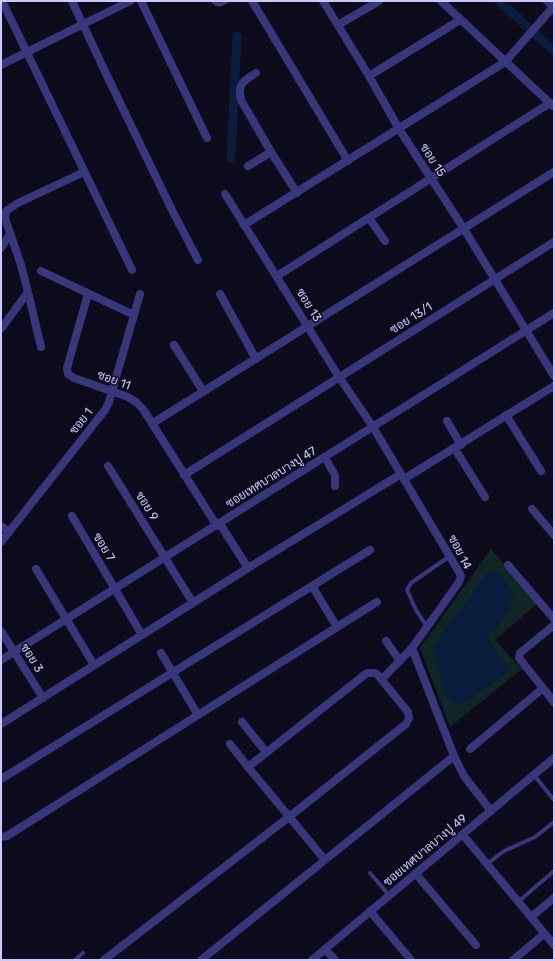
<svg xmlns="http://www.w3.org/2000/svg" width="555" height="961" viewBox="0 0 555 961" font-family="Rubik,Sarabun,sans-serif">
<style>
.green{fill:#0f2625;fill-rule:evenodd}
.water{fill:#0b1d3c}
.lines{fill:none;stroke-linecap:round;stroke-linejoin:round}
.canal{stroke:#0b1d3c;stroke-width:9}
.lane{stroke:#39377b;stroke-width:4}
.street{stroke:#39377b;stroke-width:8}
.labels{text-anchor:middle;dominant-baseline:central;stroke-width:3;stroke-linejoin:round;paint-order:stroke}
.street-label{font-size:12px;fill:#cdc7fe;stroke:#0e0b1c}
</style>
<rect width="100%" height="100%" fill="#0e0b1c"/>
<path class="green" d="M491,549l47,54 -43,37 27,29 -72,58 -30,-79zM513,593l-4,13 -12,22 -10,5c3,13 12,22 20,33l-2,7 -44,32 -27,-53c7,-21 24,-39 38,-56z"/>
<path class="water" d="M495,570l7,6 11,17 -4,13 -12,22 -10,5c3,13 12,23 20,32l-2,8 -44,32 -5,1 -9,-9 -14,-45 3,-8 15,-23 21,-25 3,-8 11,-15z"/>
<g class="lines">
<g class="canal">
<path d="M499,1l55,50"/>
<path d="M231,158l6,-122"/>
</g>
<g class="lane">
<path d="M213,1c4,6 9,3 14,0"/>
<path d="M427,627l-11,-17 -9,-20 4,-7 39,-27"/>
<path d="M534,775l20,25"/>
<path d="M487,864l17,-13 31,-14 19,-15"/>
<path d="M370,873l19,22"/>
<path d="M519,901l35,-30"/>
<path d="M75,960l8,-7"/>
</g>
<g class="street">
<path d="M2,1l130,269"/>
<path d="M72,1l37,79 63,130 26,50"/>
<path d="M141,1l66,137"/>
<path d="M252,1l96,160"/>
<path d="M323,1l46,75 30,53 65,100 90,147"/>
<path d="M441,1l112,105"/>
<path d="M547,1l7,7"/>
<path d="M338,25l41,-24"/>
<path d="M1,65l129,-64"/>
<path d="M256,73c-12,7 -19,11 -15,27l30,52 26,41"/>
<path d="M369,76l91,-56"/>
<path d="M248,166l23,-14"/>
<path d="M225,194l114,183 34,50 86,145 2,4 -2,6 -47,66 -30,31"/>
<path d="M369,218l16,23"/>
<path d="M244,225l261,-163 49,-56"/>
<path d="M1,248l9,-14"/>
<path d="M41,271l93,44"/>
<path d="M277,276l273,-173"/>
<path d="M28,292l13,55"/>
<path d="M88,294l-21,74 1,6 6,4 54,19 8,5 7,7 74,117"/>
<path d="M220,294l36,65"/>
<path d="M1,329l27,-37 -7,-27 -16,-47 1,-7 12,-8 66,-31"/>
<path d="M174,345l29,46"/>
<path d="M506,415l35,56"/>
<path d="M447,421l14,24"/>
<path d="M153,423l401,-251"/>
<path d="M455,449l30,48"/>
<path d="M325,458l10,17v11"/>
<path d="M108,466l85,137"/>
<path d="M184,475l370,-233"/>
<path d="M404,479l150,-93"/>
<path d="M532,509l22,26"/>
<path d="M72,516l70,119"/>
<path d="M220,524l28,44"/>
<path d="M1,526l8,6"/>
<path d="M1,542l104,-132 4,-8 31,-108"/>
<path d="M508,565l46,54"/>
<path d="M36,569l58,96"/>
<path d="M554,625l-34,28 -1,5 35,44"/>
<path d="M337,627l40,-25"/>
<path d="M1,631l42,67"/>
<path d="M386,641l14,20"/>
<path d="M412,648l42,108 10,20 27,35"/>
<path d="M161,653l37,62"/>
<path d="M1,660l553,-347"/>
<path d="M242,722l24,30"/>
<path d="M1,724l247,-156 153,-94"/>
<path d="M230,744l18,23"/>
<path d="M470,749l72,-60"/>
<path d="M1,779l369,-229"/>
<path d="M463,835l68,82 23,-19"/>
<path d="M1,837l6,-1 330,-209 -25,-41"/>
<path d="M325,860l129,-104"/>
<path d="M416,874l60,71"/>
<path d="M370,911l41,49"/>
<path d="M531,917l23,28"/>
<path d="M325,949l10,11"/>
<path d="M104,960l185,-143 117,-93 3,-6 -1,-6 -31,-38 -3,-1h-7l-119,94 77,93 -124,100"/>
<path d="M312,960l242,-202"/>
<path d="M513,960l31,-26"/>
</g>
</g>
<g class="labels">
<g class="street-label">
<text transform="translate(433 160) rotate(57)">ซอย 15</text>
<text transform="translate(309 305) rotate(58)">ซอย 13</text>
<text transform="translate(411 318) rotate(-32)">ซอย 13/1</text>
<text transform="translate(114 380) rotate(20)">ซอย 11</text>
<text transform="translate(81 421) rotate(-52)">ซอย 1</text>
<text transform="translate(271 477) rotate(-32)">ซอยเทศบาลบางปู 47</text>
<text transform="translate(147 506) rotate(58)">ซอย 9</text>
<text transform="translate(104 547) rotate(59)">ซอย 7</text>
<text transform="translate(460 552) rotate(63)">ซอย 14</text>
<text transform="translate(32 658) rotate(58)">ซอย 3</text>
<text transform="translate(425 850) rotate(-40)">ซอยเทศบาลบางปู 49</text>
</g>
</g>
<rect width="555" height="961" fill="none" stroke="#cdc7fe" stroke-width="4"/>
</svg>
